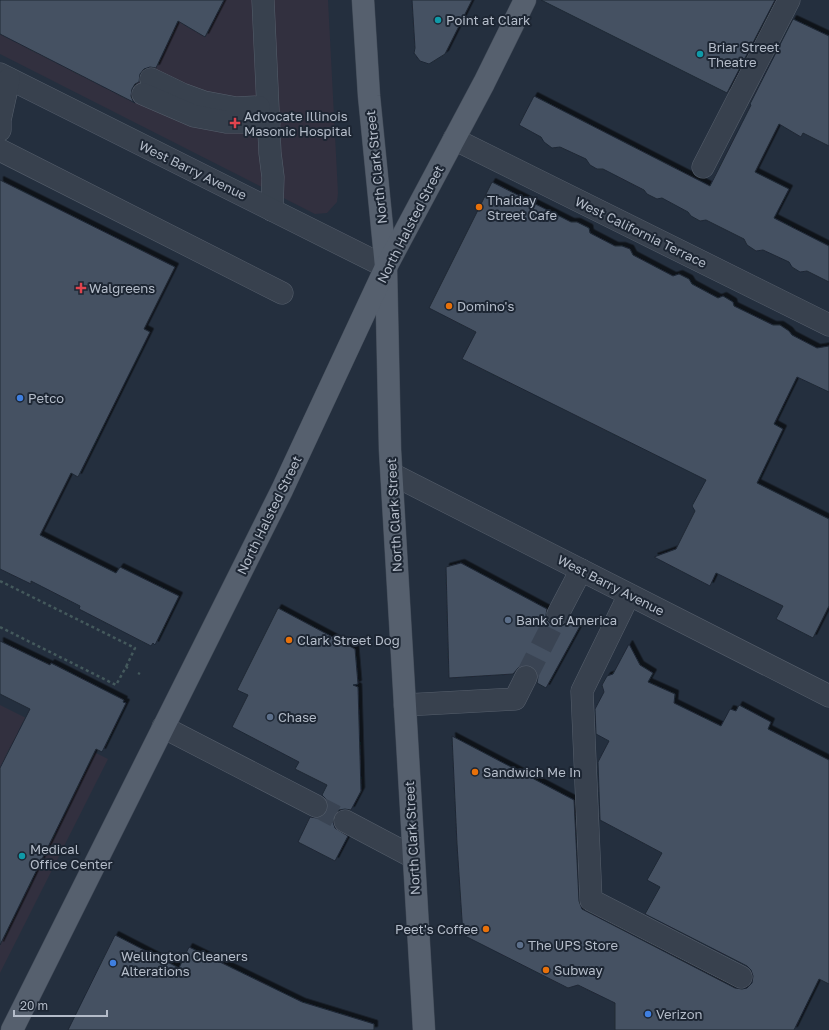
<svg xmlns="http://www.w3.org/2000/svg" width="829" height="1030" viewBox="0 0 829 1030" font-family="'Golos Text',sans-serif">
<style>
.medical{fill:#32303f}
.building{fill:#455162;stroke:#1f2835;filter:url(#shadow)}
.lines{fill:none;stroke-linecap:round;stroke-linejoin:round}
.minor-tunnel{stroke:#3a4453;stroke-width:22;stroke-dasharray:22 11;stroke-linecap:butt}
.minor-casing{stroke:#565f6c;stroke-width:23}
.major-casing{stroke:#414a57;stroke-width:23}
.path{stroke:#44595c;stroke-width:2.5;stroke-dasharray:3 3;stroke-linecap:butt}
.minor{stroke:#38414e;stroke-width:22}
.major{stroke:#56606e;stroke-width:22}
.culture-dot{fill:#0f9aa8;stroke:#1d2633;stroke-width:1.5}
.health-dot{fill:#e0444e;stroke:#1d2633;stroke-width:1.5}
.food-dot{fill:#e8710a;stroke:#1d2633;stroke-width:1.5}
.shop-dot{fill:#3f7fe0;stroke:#1d2633;stroke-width:1.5}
.service-dot{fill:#5c6f8a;stroke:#1d2633;stroke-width:1.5}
.labels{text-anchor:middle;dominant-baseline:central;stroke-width:4;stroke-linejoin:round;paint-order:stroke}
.poi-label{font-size:13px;fill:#b4bcc9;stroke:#1d2633;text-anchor:start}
.street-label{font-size:13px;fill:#b4bcc9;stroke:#1d2633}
</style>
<defs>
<filter id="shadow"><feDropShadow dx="3.5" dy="-3.5" stdDeviation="0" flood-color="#0009"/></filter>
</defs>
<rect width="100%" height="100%" fill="#242f3e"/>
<g class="medical">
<path d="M0,0h328l10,193 -1,9 -10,11 -12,1 -315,-160z"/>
<path d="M0,705l108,54 -108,214z"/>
</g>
<g class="building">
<path d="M0,0h224l-19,37 -27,-16 -22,47 -6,-1 -6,2 -4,5 -1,8 -4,2 -3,5 -1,7 2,5 2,2 -135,-69z"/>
<path d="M412,0h60l-27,54 -16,10 -9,-3 -6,-8 1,-5z"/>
<path d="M541,0h234l-48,93z"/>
<path d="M793,19l36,17v110l-26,-13 -2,4 -22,-13 -24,48 34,17 -15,29 55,28v36l-22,-11 -7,1 -8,-5 -3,-5 -26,-12 -7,1 -9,-6 -3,-6 -38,-19 -6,1 -9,-5 -3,-4 -26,-14 -5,1 -10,-5 -3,-4 -41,-21h-6l-7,-4 -4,-6 -26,-12 -8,1 -8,-6 -3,-5 -22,-12 15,-29 176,90 41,-81 -1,-1z"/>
<path d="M0,180l175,87 -31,62 6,3 -72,145 -7,-4 -31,62 76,38 4,-6 59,29 -24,49 -2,-2 -2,3 -72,-37 1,-3 -49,-25v3l-31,-15z"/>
<path d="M492,182l79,40h6l12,6 1,5 25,13h7l8,3 3,6 40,21 6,-2 10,5 3,5 26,14 5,-2 10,6 1,4 39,19h7l9,6 3,4 25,13 12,-2v46l-32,-15 -23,47 9,5 -26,54 72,36v87l-16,32 -37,-19 7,-13 -67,-33 -6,13 -56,-29 22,-8 19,-38 -3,-5 14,-26 -244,-121 14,-27 -47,-24z"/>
<path d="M461,563l86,46 -1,6 1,5 5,5 7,1 5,-1 5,-5 11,6 -34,62 -9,-5 1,-6 -2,-7 -5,-4 -5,-1 -7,2 -6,7 -64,4 -3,-111z"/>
<path d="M278,608l77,41 3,35 -5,1 5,2 3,104 -10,19 -6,-1 -6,1 -5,6 -1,6 2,6 13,8 -13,25 -37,-19 12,-25 7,1 5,-1 5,-6 1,-6 -1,-5 -5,-5 5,-10 -32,-16 4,-7 -67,-35 16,-32 -11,-5z"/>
<path d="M0,641l50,24 1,-2 73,37 -1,2 3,1 -24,49 -6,-3 -96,196v-177l30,-59 -30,-15z"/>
<path d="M629,644l11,21 13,8 -5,9 27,12 -1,9 47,23 9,-17 6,2 3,-6 32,17 -3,7 61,31v224l-10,-5 -25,51h-179v-27l-37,-18 -10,3 -105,-53 -6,-91 -5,-108 122,64 5,101 3,8 153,79 7,1 5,-1 5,-5 1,-7 -2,-6 -4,-4 -102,-52 15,-27 -13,-7 15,-27 -62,-33 -2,-58 11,-21 -13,-7 -1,-25 9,-17 -2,-7 5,-9 6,-2z"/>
<path d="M115,935l64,33 10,-21 113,55 72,22v6h-306z"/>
</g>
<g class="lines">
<g class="minor-tunnel">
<path d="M526,677l32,-63"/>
<path d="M316,806l29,15"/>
</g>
<defs>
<g id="minor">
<path d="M263,0l7,153 3,24 -1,33"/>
<path d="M0,74l386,193"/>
<path d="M151,79l31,15 22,8 32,6 23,-1"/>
<path d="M143,94l51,22 32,6h43"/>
<path d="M0,130v-10l9,-41"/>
<path d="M454,139l375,186"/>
<path d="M0,150l282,143"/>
<path d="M703,167l86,-167"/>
<path d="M392,474l437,222"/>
<path d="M629,595l-47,96 9,209 150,77"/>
<path d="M558,614l23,-44"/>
<path d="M405,705l110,-6 11,-22"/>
<path d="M163,727l153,79"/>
<path d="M345,821l68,36"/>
</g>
<g id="major">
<path d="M363,0l6,96 17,171 4,183 34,580"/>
<path d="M12,1030l270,-540 104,-223 98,-184 41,-83"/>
</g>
</defs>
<use href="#minor" class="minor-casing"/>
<use href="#major" class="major-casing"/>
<g class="path">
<path d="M0,581l135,67 -9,19"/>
<path d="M0,627l116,58 10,-18 2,1"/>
<path d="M138,673l2,1"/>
</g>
<use href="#minor" class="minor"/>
<use href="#major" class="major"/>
</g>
<g class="culture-dot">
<circle cx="438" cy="20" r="4"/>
<circle cx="700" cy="54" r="4"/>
<circle cx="22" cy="856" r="4"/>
</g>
<g class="health-dot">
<path d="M233 117h4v4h4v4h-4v4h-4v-4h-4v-4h4z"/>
<path d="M79 282h4v4h4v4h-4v4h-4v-4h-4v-4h4z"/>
</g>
<g class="food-dot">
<circle cx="479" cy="207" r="4"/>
<circle cx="449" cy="306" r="4"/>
<circle cx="289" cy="640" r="4"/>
<circle cx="475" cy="772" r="4"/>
<circle cx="486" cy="929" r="4"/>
<circle cx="546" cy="970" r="4"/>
</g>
<g class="shop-dot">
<circle cx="20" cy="398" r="4"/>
<circle cx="113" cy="963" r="4"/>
<circle cx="648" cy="1014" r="4"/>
</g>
<g class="service-dot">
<circle cx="508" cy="620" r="4"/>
<circle cx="270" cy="717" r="4"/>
<circle cx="520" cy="945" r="4"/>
</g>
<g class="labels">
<g class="poi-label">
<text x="446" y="20">Point at Clark</text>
<text x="708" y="47">Briar Street<tspan x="708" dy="15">Theatre</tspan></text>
<text x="244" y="116">Advocate Illinois<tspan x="244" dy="15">Masonic Hospital</tspan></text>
<text x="487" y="200">Thaiday<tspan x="487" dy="15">Street Cafe</tspan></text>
<text x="89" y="288">Walgreens</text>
<text x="457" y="306">Domino's</text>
<text x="28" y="398">Petco</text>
<text x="516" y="620">Bank of America</text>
<text x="297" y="640">Clark Street Dog</text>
<text x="278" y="717">Chase</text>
<text x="483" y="772">Sandwich Me In</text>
<text x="30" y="849">Medical<tspan x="30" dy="15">Office Center</tspan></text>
<text x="478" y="929" text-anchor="end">Peet's Coffee</text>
<text x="528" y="945">The UPS Store</text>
<text x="121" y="956">Wellington Cleaners<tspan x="121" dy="15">Alterations</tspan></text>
<text x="554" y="970">Subway</text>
<text x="656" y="1014">Verizon</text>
</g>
<g class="street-label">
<text transform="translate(376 167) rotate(-96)">North Clark Street</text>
<text transform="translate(193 170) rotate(26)">West Barry Avenue</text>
<text transform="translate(410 224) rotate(-63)">North Halsted Street</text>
<text transform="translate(641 232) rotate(26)">West California Terrace</text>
<text transform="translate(269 515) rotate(-64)">North Halsted Street</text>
<text transform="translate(394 515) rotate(-93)">North Clark Street</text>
<text transform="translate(611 585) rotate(27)">West Barry Avenue</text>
<text transform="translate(412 838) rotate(-93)">North Clark Street</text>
</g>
</g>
<path d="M14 1010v6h93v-6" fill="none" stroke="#b4bcc9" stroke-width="2"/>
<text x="20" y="1010" font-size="12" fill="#b4bcc9" stroke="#1d2633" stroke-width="3" paint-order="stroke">20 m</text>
</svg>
